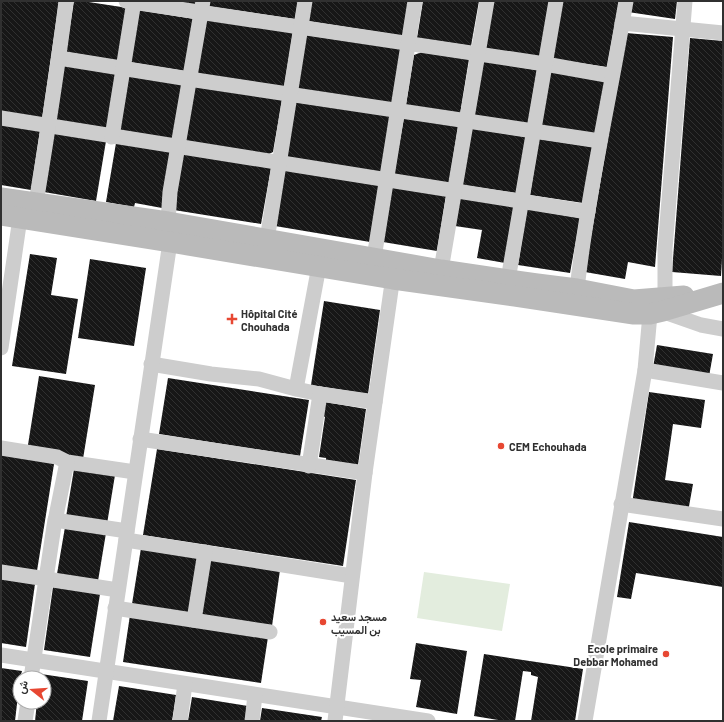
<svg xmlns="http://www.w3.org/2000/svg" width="724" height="722" viewBox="0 0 724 722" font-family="Barlow,Vazirmatn,sans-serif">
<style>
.green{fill:#e3edde}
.building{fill:url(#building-back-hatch)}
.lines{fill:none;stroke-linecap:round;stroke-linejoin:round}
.street{stroke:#cdcdcd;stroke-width:15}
.secondary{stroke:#bababa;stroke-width:21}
.poi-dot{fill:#e74732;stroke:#fff;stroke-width:1.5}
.labels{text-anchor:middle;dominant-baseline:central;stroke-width:4;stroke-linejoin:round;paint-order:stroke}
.poi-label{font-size:11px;font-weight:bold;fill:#303030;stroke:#fff;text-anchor:start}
</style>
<defs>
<pattern id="building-back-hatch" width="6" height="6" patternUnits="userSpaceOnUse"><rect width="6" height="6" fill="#171717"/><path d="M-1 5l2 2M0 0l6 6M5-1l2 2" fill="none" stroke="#303030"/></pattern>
</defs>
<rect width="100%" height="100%" fill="#fff"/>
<path class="green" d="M424,572l86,12 -8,47 -85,-13z"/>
<g class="building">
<path d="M1,1h58l-17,118 -41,-6z"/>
<path d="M74,1h8l46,7 -8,53 -54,-9z"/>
<path d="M170,1h27l-1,5z"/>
<path d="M208,1h90l-3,18 -88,-13z"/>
<path d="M312,1h98l-6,35 -96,-15z"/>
<path d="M423,1h56l-8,45 -54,-8z"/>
<path d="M492,1h57l-9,56 -56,-9z"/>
<path d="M562,1h57l-12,66 -54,-8z"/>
<path d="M631,1h46l-2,18 -47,-7z"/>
<path d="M138,10l56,9 -9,52 -56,-9z"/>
<path d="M205,19l88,13 -9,55 -88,-14z"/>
<path d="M626,33l47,4 -18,230 -27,-5 -3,17 -40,-7z"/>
<path d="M306,35l96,14 -9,54 -96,-14z"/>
<path d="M690,38l33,3v202l-2,33 -49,-4z"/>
<path d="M422,52l47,7 -9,55 -54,-9 8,-50z"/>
<path d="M482,61l55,9 -9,54 -55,-8z"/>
<path d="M64,65l53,9 -9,56 -53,-9z"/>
<path d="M550,72l55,8 -10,54 -54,-8z"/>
<path d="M127,75l56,9 -9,56 -56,-9z"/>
<path d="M194,86l88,14 -9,52 -6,3 -82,-13z"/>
<path d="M295,102l96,14 -10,56 -95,-14z"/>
<path d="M404,118l54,8 -9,57 -55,-9z"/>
<path d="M1,124l39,6 -9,60 -30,-5z"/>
<path d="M471,128l55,9 -10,56 -54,-8z"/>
<path d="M53,133l53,8 -10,60 -52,-9z"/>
<path d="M539,139l54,8 -10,56 -53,-8z"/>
<path d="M116,143l56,9 -10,56 -27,-5 -1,4 -28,-5z"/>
<path d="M183,154l88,14 -10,56 -87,-14z"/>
<path d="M284,170l95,14 -9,58 -95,-16z"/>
<path d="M392,186l54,9 -9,56 -54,-9z"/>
<path d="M460,198l54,9 -9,56 -28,-5 5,-28 -27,-4z"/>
<path d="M527,209l53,9 -10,55 -52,-8z"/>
<path d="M30,254l27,4 -6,37 27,4 -12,75 -54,-8z"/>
<path d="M90,259l56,9 -12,78 -56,-8z"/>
<path d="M324,301l56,9 -12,84 -57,-9z"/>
<path d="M657,345l56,9 -5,28 -56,-9z"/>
<path d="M39,376l56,9 -12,74 -56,-8z"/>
<path d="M168,378l141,22 -9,56 -141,-22z"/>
<path d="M649,392l56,8 -4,28 -28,-4 -8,56 28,4 -5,28 -56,-8z"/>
<path d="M325,402l41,7 -8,56 -32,-5v-2l-7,-1 6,-40 -2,-1z"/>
<path d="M157,449l199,31 -13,86 -200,-31z"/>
<path d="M1,450l54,8 -18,113 -36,-6z"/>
<path d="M74,469l41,6 -8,49 -41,-7z"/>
<path d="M629,522l94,15v50l-87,-14 -5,26 -14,-2z"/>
<path d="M65,527l41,6 -8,48 -41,-7z"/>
<path d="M141,548l57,9 -9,56 -57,-9z"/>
<path d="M209,558l71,12 -8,56 -72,-11z"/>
<path d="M1,579l34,5 -9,63 -25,-4z"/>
<path d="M53,587l47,7 -10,63 -46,-7z"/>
<path d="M130,615l138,22 -7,46 -138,-21z"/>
<path d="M416,643l51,8 -10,63 -41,-7 5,-27 -11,-1z"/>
<path d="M484,654l99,15 -8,52h-44l7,-44 -7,-2v-3l-8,-1 -8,50h-11l-30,-5z"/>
<path d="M1,668l21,3 -2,7 -5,43h-14z"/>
<path d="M41,674l47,7 -6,40h-47l2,-19h7v-24h-3z"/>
<path d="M119,686l57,9 -4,26h-59z"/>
<path d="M192,697l56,9 -3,15h-57z"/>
<path d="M262,708l60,9 -1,4h-61z"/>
</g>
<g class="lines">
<g class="street">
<path d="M126,1l419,63 67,12"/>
<path d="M622,23l101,10"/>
<path d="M59,58l130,21 411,62"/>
<path d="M1,118c195,33 392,61 587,94"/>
<path d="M112,137l22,-136"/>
<path d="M36,203c11,-67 22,-134 30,-202"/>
<path d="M267,240l38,-239"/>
<path d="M374,258l41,-257"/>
<path d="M441,270l46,-269"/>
<path d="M508,280l48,-279"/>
<path d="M577,289c11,-97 33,-192 49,-288"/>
<path d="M665,297v-48l20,-248"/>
<path d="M661,311l40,14 22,4"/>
<path d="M1,348l19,-130"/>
<path d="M151,364l60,10 48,5 37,10 24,5 55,8"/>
<path d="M645,370l78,13"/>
<path d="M296,389l23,-123"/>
<path d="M140,439l225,34"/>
<path d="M1,448l56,9 10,5 68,10"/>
<path d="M309,466l11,-72"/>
<path d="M621,504l102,15"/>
<path d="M55,520l72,11"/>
<path d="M126,540l226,36"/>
<path d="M1,572l117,18"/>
<path d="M115,608l155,24"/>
<path d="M194,620l11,-68"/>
<path d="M1,655l427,66"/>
<path d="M31,678l23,-152 13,-64"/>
<path d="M25,721l3,-19"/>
<path d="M99,721l71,-479 -2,-20 2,-30 33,-191"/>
<path d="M180,721l5,-37"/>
<path d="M252,721l3,-26"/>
<path d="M335,721l30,-248 29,-204"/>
<path d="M585,721l60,-351 5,-56"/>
</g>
<g class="secondary">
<path d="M1,198l167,24 273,48 96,14 40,5 57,11 50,-4"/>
<path d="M1,215l169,27 223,37 122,17 119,18h16l13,-3 60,-18"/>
</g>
</g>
<g class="poi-dot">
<path d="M230 313h4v4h4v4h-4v4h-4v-4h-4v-4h4z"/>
<circle cx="501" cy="446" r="4"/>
<circle cx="323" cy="622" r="4"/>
<circle cx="666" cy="654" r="4"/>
</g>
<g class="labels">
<g class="poi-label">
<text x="241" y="313">Hôpital Cité<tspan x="241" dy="13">Chouhada</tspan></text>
<text x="509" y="446">CEM Echouhada</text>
<text x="331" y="616">مسجد سعيد<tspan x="331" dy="13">بن المسيب</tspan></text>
<text x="658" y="648" text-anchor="end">Ecole primaire<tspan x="658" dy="13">Debbar Mohamed</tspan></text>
</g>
</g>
<rect width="724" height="722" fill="none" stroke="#303030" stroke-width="4"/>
<g transform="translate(32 690) rotate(287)"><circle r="19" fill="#ffffff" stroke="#acacac"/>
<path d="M0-3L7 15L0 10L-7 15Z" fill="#e74732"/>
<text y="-6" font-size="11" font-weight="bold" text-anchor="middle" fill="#303030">ش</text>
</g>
</svg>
